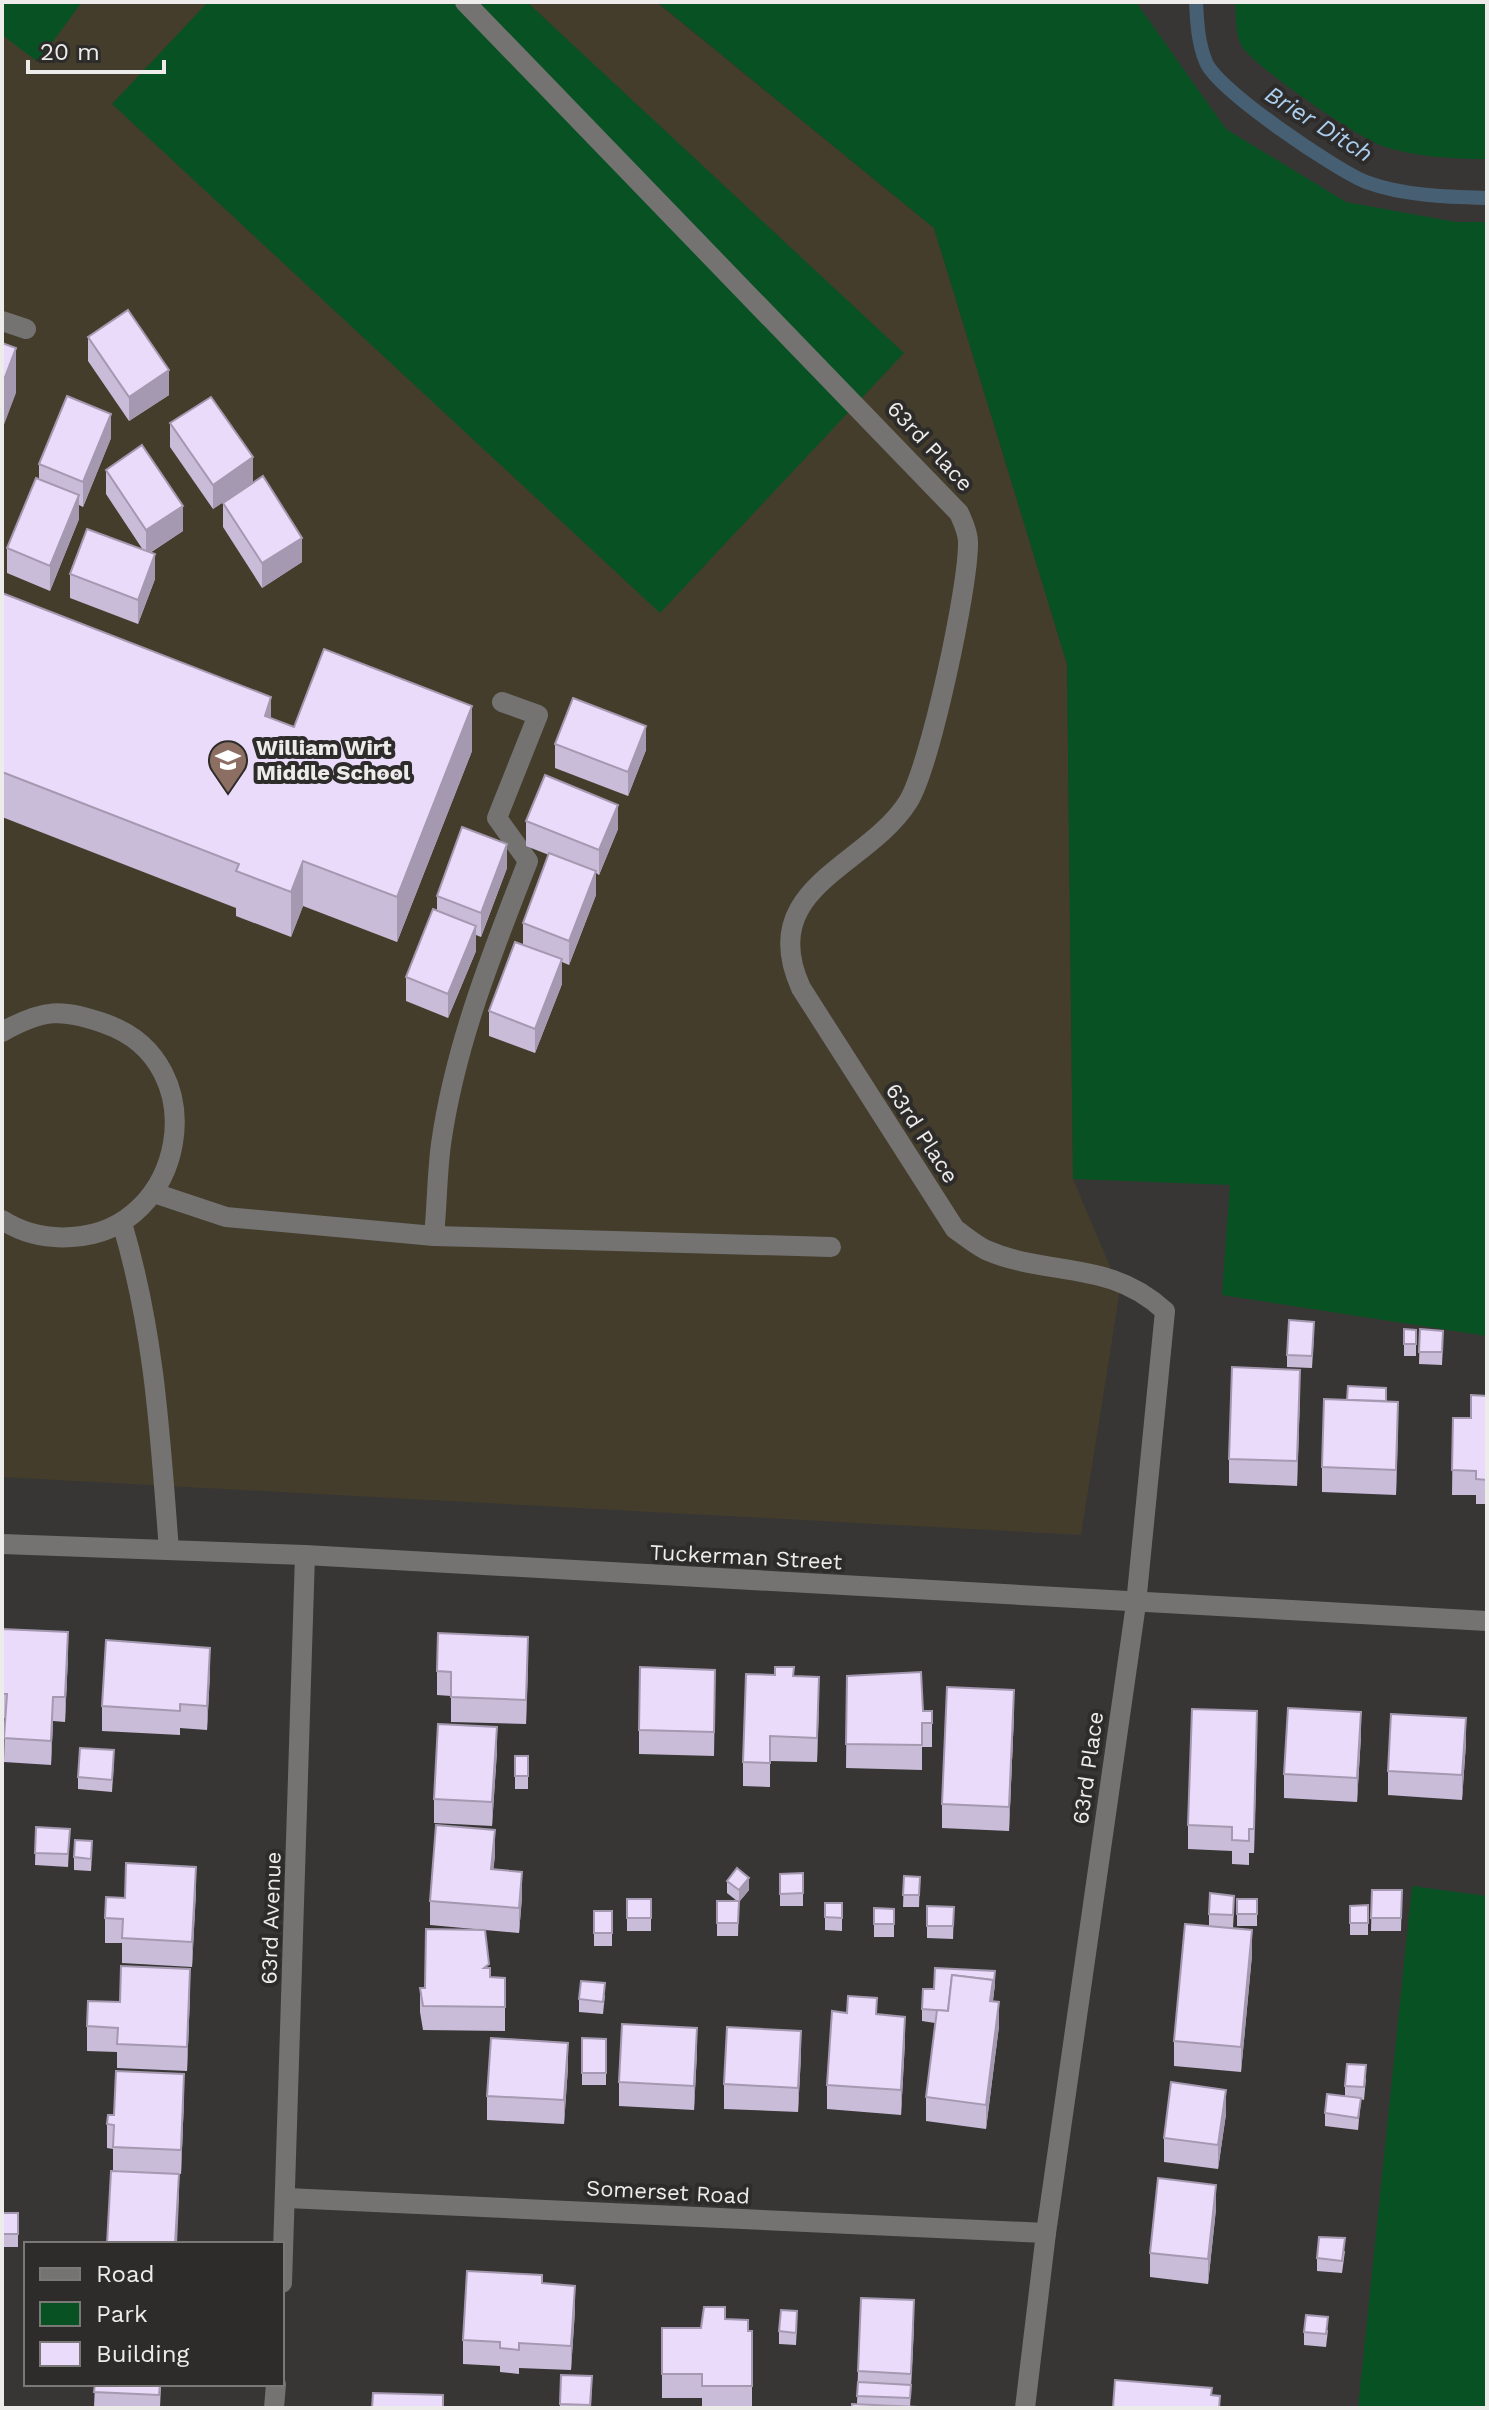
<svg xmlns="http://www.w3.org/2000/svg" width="1489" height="2410" viewBox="0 0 1489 2410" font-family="'Work Sans',sans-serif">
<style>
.education{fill:#443d2c}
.green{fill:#085123}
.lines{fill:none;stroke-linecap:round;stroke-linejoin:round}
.stream{stroke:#475f73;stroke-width:14}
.minor{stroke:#747372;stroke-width:20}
.wall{fill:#c9bcd8}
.shaded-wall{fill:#a499b0}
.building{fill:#eadbfb;stroke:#a499b0;stroke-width:2}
.labels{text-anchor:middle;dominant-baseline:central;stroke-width:8;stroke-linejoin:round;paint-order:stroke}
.street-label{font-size:22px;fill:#edeceb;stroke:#2d2c2a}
.poi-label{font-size:22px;font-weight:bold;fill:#edeceb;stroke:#2d2c2a;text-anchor:start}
.water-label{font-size:24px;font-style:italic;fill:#acceee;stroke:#2d2c2a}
</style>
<rect width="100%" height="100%" fill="#373634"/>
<path class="education" d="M2,2h654l278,226 133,436 6,515 47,111 -39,245 -1079,-58z"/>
<g class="green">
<path d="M2,2h80l-44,60 -36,-27z"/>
<path d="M208,2h319l377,351 -244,260 -548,-509z"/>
<path d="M657,2h479l90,127 120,73 110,20h31v1114l-265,-41 8,-110 -157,-6 -6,-515 -133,-436z"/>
<path d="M1235,2h252v157c-35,0 -71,-2 -105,-13 -25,-9 -128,-79 -141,-101 -6,-12 -5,-30 -6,-43z"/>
<path d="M1412,1886l75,10v512h-129z"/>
</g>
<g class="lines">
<path class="stream" d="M1196,2c1,20 2,41 10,60 11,28 130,108 160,120 38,14 82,15 121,16"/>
<g class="minor">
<path d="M465,2l494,511c4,9 9,19 9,29 1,43 -38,225 -60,260 -42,66 -153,85 -107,186l154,241c10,7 21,16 31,21 62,27 123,9 179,61l-29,293 -90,629 -21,175"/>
<path d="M2,321l24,8"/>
<path d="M2,1032c41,-23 60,-24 104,-8 110,39 80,207 -34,213 -26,2 -48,-3 -70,-17"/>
<path d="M154,1193l72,24 208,19 397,11"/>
<path d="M122,1223c33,111 38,212 47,327"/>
<path d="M434,1236c3,-30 3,-62 7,-92 14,-99 51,-191 87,-283l-31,-43 41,-103 -36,-13"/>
<path d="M2,1544l303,11 1182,66"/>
<path d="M287,2198l759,35"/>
<path d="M282,2283l23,-728"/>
<path d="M274,2408l2,-24"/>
</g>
</g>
<g class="wall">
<path d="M88,337l81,58 -40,26 -41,-60z"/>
<path d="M170,423l83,59 -40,27 -43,-62z"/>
<path d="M111,438l-28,69 -4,-2v14l-29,72 -43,-18v-25l32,-69v-15z"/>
<path d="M106,470l77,61 -33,22 5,26 -17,45 -68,-26v-24l73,-24 -37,-56z"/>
<path d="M223,503l79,59 -40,26 -39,-61z"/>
<path d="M2,593l269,125 23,9 178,24 -75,191 -94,-36 -12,31 -55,-21v-8l-234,-91z"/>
<path d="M555,744l91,6 -18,46 -73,-28z"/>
<path d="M526,821l92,8 -19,46 -3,-2v22l-27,70 -7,-3v22l-27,69 -46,-17v-25l34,-66v-22l26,-68 -23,-9z"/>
<path d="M507,868l-26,69 -5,-2v16l-28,67 -42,-17v-24l31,-66v-15z"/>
<path d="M1404,1329l12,1v26h-12z"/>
<path d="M1420,1329l23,14 -1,22 -23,-1z"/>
<path d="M1314,1334l-2,34 -25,-1v-12z"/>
<path d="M1300,1394l-3,92 -68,-3v-24z"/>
<path d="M1487,1396v108h-11v-9h-24l1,-77h18z"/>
<path d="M1386,1402l12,24 -2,69 -74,-3v-25z"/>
<path d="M2,1629l66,27 -3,66 -12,-1 -2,44 -47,-3 1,-44h-3z"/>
<path d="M528,1662l-2,62 -75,-2v-26l-14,-1v-24z"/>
<path d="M210,1673l-3,57 -27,-2v7l-78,-4v-25z"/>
<path d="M794,1676l25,25 -2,61 -47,-1v26l-27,-1v-24z"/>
<path d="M847,1676l76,35h9v36h-10v23l-76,-2z"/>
<path d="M715,1694l-1,62 -75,-2v-24z"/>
<path d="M1014,1714l-5,117 -67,-3v-24z"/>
<path d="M1257,1735l-3,118h-5v12l-17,-1v-13l-44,-2v-24z"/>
<path d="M1361,1736l-4,66 -73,-4v-24z"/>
<path d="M1466,1743l-4,57 -74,-5v-24z"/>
<path d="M497,1751l-5,75 -58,-3v-24z"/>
<rect x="515" y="1756" width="13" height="33"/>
<path d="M114,1762l-2,30 -34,-3v-12z"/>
<path d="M36,1827l34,2 -2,38 -33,-2z"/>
<path d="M92,1854l-1,17 -17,-1v-13z"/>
<path d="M495,1855l-2,15 29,27 -3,36 -89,-8v-24z"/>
<path d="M803,1873v33h-23v-32z"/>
<path d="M904,1876l16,1 -1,30h-16z"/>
<path d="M727,1881l22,9 -10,12 -1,34h-21v-35h20l-10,-8z"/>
<path d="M1372,1890h30l-1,41h-30z"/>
<path d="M196,1891l-4,76 -70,-4v-20h-17v-25l20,-20z"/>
<rect x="627" y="1899" width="24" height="32"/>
<rect x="1237" y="1899" width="20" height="27"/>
<path d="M825,1903h17v28l-17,-1z"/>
<path d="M1368,1905v30h-18v-29z"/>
<path d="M927,1906l27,1 -1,32 -26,-1z"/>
<path d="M874,1908l20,1v28h-20z"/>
<path d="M1234,1908l-1,20 -24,-2v-12z"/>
<rect x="594" y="1911" width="18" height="35"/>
<path d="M1252,1955l-11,117 -67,-6v-25z"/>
<path d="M489,1968l1,9 15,1v53l-82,-1 -3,-18v-24h5z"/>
<path d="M995,1983l-2,18 6,25 -13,103 -60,-8v-24l9,-74 -13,-2v-12l12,-20z"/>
<path d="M190,1994l-3,77 -70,-3v-16l-30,-1v-25l33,-24z"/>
<path d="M605,1995l-2,19 -24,-2v-13z"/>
<path d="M877,2014l28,27 -4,74 -74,-6v-24z"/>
<path d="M582,2038l24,1v46h-24z"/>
<path d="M697,2052l-3,58 -75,-4v-24z"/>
<path d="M801,2055l-3,57 -74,-3v-25z"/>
<path d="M568,2067l-4,57 -77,-4v-24z"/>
<path d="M1366,2078l-2,22 -3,-1 -3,31 -33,-4v-13l20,-17v-10z"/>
<path d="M184,2098l-3,76 -68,-3v-22l-6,-1v-24l7,-9z"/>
<path d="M1226,2114l-8,55 -54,-7v-24z"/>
<path d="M1216,2209l-8,75 -58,-7v-24z"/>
<rect x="2" y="2213" width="16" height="34"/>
<path d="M1345,2251l-3,22 -25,-2v-13z"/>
<path d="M542,2283l33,27 -4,60 -52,-2v6l-19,-2v-6l-37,-2v-24z"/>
<path d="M725,2319l23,12h4v77h-50v-10h-40v-70h39z"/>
<path d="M797,2324l-1,21 -17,-1v-13z"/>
<path d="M914,2324l-4,83 -53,-3 1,-33z"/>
<path d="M1328,2330l-2,17 -22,-2v-13z"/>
<path d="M592,2376l-1,32h-31v-4z"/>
<path d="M95,2384h66l-1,24h-66z"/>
</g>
<g class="shaded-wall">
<path d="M16,348v45l-14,37v-45z"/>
<path d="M169,370v25l-40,26v-24z"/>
<path d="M111,414v24l-28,69v-25z"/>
<path d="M253,457v25l-40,27v-24z"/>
<path d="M79,495v24l-29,72v-25z"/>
<path d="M183,506v25l-37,24v-25z"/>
<path d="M302,538v24l-40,26v-25z"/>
<path d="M155,554v25l-17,45v-24z"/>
<path d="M271,697v46l-6,-27z"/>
<path d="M472,706v45l-75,191v-45z"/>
<path d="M646,726v24l-18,46v-24z"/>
<path d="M618,805v24l-19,46v-25z"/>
<path d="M507,844v24l-26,69v-24z"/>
<path d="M303,861v45l-12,31v-45z"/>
<path d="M596,871v24l-27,70v-24z"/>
<path d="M476,926v25l-28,67v-24z"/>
<path d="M562,959v25l-27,69v-24z"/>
<path d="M1300,1370v24l-3,92v-25z"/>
<path d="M1398,1402v24l-2,69v-25z"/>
<path d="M68,1632v24l-3,66v-25z"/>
<path d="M528,1637v25l-2,62v-24z"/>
<path d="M210,1648v25l-3,57v-24z"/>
<path d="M819,1677v24l-2,61v-24z"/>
<path d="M1014,1690v24l-5,117v-24z"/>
<path d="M53,1697v24l-2,44v-24z"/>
<path d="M1257,1711v24l-3,118v-24z"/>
<path d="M1361,1712v24l-4,66v-24z"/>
<path d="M1466,1718v25l-4,57v-25z"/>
<path d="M497,1727v24l-5,75v-24z"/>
<path d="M495,1830v25l-4,39v-25z"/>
<path d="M196,1867v24l-4,76v-25z"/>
<path d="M522,1872v25l-3,36v-25z"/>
<path d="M749,1878v12l-10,12v-12z"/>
<path d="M1252,1930v25l-11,117v-25z"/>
<path d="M190,1969v25l-3,77v-24z"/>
<path d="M995,1971v12l-5,42v-24z"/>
<path d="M999,2002v24l-13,103v-24z"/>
<path d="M905,2017v24l-4,74v-25z"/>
<path d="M697,2028v24l-3,58v-24z"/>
<path d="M801,2031v24l-3,57v-24z"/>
<path d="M568,2043v24l-4,57v-24z"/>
<path d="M184,2074v24l-3,76v-24z"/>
<path d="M1226,2090v24l-8,55v-24z"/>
<path d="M179,2174v25l-2,45h-2z"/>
<path d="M1216,2185v24l-8,75v-25z"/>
<path d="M575,2286v24l-4,60v-24z"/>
<path d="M914,2300v24l-4,84 1,-34z"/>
</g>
<g class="building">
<path d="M128,310l41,60 -40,27 -41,-60z"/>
<path d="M2,343l14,5 -14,37z"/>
<path d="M67,396l44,18 -28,68 -44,-18z"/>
<path d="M211,397l42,60 -40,28 -43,-62z"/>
<path d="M142,445l41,61 -37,24 -40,-60z"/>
<path d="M263,476l39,62 -40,25 -39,-60z"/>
<path d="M36,478l43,17 -29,71 -43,-18z"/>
<path d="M87,529l68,25 -17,46 -68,-26z"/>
<path d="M2,593l269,104 -6,19 29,11 30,-78 148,57 -75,191 -94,-36 -12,31 -55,-21 3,-7 -237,-92z"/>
<path d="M573,698l73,28 -18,46 -73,-28z"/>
<path d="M545,775l73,30 -19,45 -73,-29z"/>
<path d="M462,827l45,17 -26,69 -44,-17z"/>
<path d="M549,853l47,18 -27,70 -46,-18z"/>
<path d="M433,909l43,17 -28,68 -42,-17z"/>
<path d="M515,942l47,17 -27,70 -46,-18z"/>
<path d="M1289,1320l25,2 -2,34 -25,-1z"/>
<path d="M1404,1329l12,1v14h-12z"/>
<path d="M1420,1329l23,2 -1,21h-23z"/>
<path d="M1232,1367l68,3 -3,91 -68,-2z"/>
<path d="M1348,1386l38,2v13l-39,-1z"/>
<path d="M1471,1395l16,1v84l-11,-1v-8l-24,-1 1,-52h18z"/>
<path d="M1324,1399l74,3 -2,68 -74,-3z"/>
<path d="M2,1629l66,3 -3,65h-12l-2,44 -47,-3 3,-44h-5z"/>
<path d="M438,1633l90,4 -2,63 -75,-3v-25l-14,-1z"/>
<path d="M106,1640l104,8 -3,58 -27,-2v7l-78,-5z"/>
<path d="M640,1667l75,3 -1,62 -75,-2z"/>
<path d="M775,1667h19l-1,9 26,1 -2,61 -47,-2v27l-27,-1 3,-88 29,1z"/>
<path d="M921,1672l2,39h9v12h-10v22l-76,-1 1,-68z"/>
<path d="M947,1687l67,3 -5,117 -67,-3z"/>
<path d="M1288,1708l73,4 -4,66 -73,-4z"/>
<path d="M1192,1709l65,2 -3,118h-5v12l-17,-1v-13l-44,-2z"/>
<path d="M1391,1714l75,4 -4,57 -74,-4z"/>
<path d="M438,1724l59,3 -5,75 -58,-3z"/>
<path d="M80,1748l34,2 -2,30 -34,-3z"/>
<rect x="515" y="1756" width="13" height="20"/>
<path d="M436,1825l59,5 -4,39 31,3 -3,36 -89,-7z"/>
<path d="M36,1827l34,2 -2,25 -33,-1z"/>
<path d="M75,1840l17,1 -1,18 -17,-2z"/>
<path d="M126,1863l70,4 -4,75 -70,-4 1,-19 -18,-1 1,-21 19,1z"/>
<path d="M737,1868l12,10 -10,12 -12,-9z"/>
<path d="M803,1873v20l-23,1v-20z"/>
<path d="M904,1876l16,1 -1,18h-16z"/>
<path d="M1372,1890h30l-1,28h-30z"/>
<path d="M1210,1893l24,3 -1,19 -24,-1z"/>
<rect x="627" y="1899" width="24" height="19"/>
<rect x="1237" y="1899" width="20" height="15"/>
<path d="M717,1901h22l-1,22h-21z"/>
<path d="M825,1903h17v15l-17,-1z"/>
<path d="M1368,1905v18h-18v-17z"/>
<path d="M927,1906l27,1 -1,19h-26z"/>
<path d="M874,1908l20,1v15h-20z"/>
<rect x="594" y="1911" width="18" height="22"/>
<path d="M1185,1924l67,6 -11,117 -67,-6z"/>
<path d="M426,1929l59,1 4,34 -5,4h6v9l15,1v29l-82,-1 -3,-18h5z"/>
<path d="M121,1966l69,3 -3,78 -70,-3 1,-16 -31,-2 1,-25 32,1z"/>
<path d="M935,1968l60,3 -2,21v-12l-41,-5 -4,36 -26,-2 1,-20h11z"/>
<path d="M952,1975l41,5 -3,21 9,1 -13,103 -60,-8 11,-87 11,1z"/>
<path d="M581,1981l24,2 -2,19 -24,-3z"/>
<path d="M848,1996l29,2 -1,16 29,3 -4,73 -74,-5 5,-74 15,2z"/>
<path d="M622,2024l75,4 -3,58 -75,-4z"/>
<path d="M727,2027l74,4 -3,57 -74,-4z"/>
<path d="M491,2038l77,5 -4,57 -77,-4z"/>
<path d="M582,2038l24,1v34h-24z"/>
<path d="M1347,2064l19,1 -2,22 -19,-1z"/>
<path d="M116,2071l68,3 -3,76 -68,-3 1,-22 -7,-1 1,-9h6z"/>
<path d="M1171,2082l55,8 -8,55 -54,-7z"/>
<path d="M1327,2094l34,4 -3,20 -33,-5z"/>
<path d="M111,2171l68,3 -4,70h-68z"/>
<path d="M1158,2178l58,7 -8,74 -58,-6z"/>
<rect x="2" y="2213" width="16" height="21"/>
<path d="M1319,2237l26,1 -3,23 -25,-3z"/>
<path d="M467,2271l75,4v8l33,3 -4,60 -52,-3v7l-19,-2v-6l-37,-2z"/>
<path d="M861,2298l53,2 -3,74 -53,-3z"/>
<path d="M704,2307h21v12l23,1v11h4v55h-50v-12h-40v-46h39z"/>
<path d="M781,2310l16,1 -1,22 -17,-2z"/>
<path d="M1306,2315l22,2 -2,17 -22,-2z"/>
<path d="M561,2375l31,1 -2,29 -30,-1z"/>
<path d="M1115,2380l97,8 -1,7 9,1 -1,12h-106z"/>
<path d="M858,2382l53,3 -1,13 -53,-2z"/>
<path d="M95,2384h65l-1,11 -65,-3z"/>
<path d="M373,2393l70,2v13h-71z"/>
<path d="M852,2404l66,3 -66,1z"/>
</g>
<defs>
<symbol id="school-pin" viewBox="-11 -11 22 30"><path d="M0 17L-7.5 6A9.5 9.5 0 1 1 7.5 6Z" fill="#8d6e63" stroke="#2d2c2a"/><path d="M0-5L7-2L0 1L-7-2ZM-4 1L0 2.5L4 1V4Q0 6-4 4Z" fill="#fff"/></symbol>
</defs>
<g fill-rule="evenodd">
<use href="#school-pin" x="206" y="738" width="44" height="60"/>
</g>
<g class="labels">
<g class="street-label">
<text transform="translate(930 446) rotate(47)">63rd Place</text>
<text transform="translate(922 1133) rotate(57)">63rd Place</text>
<text transform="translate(746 1557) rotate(3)">Tuckerman Street</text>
<text transform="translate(1088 1768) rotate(-82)">63rd Place</text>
<text transform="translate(271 1918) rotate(-88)">63rd Avenue</text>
<text transform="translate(668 2192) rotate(3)">Somerset Road</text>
</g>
<g class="poi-label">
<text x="256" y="747">William Wirt<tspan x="256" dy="25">Middle School</tspan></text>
</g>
<g class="water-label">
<text transform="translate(1319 124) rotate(32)">Brier Ditch</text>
</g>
</g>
<rect width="1489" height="2410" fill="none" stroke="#edeceb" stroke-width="8"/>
<rect x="24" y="2242" width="260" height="144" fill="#2d2c2a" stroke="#7a7977" stroke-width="2"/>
<rect x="40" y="2268" width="40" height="12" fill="#747372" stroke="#7a7977" stroke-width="2"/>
<text x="96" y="2282" font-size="24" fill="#edeceb">Road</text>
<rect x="40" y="2302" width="40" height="24" fill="#085123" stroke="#7a7977" stroke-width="2"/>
<text x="96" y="2322" font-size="24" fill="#edeceb">Park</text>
<rect x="40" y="2342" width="40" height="24" fill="#eadbfb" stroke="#7a7977" stroke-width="2"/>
<text x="96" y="2362" font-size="24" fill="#edeceb">Building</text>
<path d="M28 60v12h136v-12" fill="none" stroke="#edeceb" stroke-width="4"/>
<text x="40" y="60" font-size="24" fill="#edeceb" stroke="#2d2c2a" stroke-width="6" paint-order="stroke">20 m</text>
</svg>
